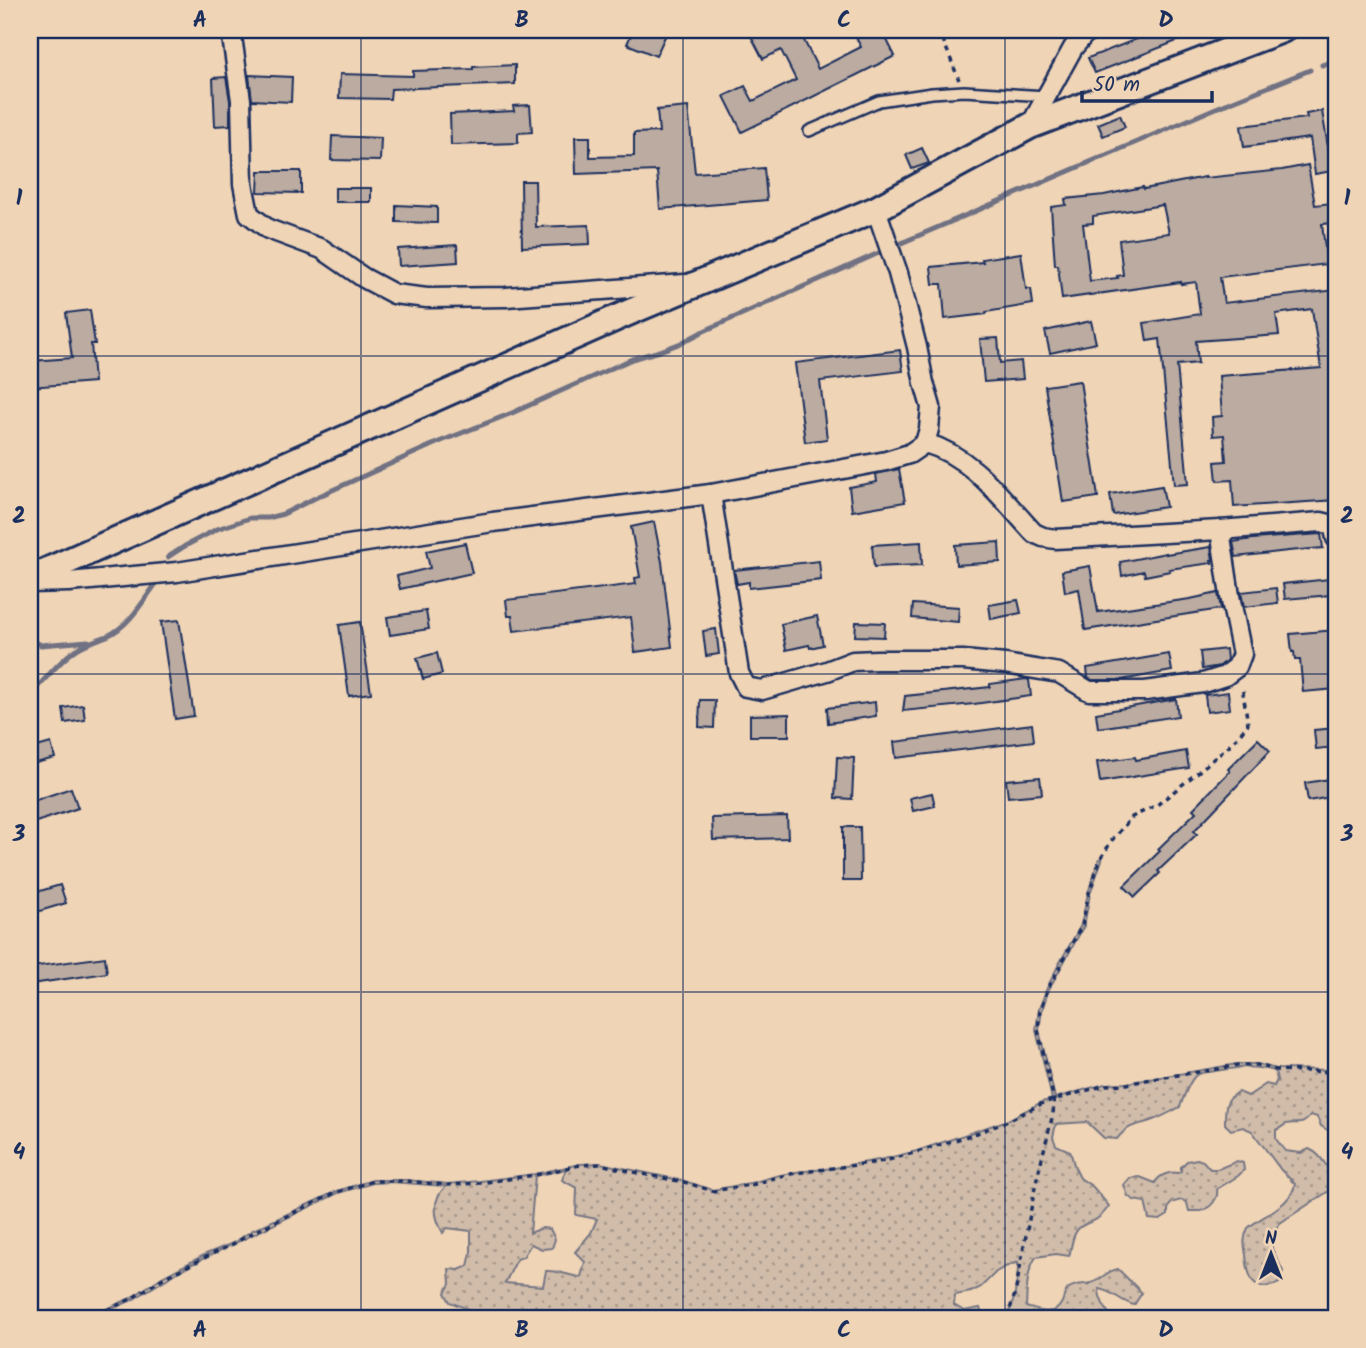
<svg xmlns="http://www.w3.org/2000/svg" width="1366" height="1348" viewBox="0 0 1366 1348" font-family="Kalam,sans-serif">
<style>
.grass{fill:url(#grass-dots);stroke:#767684;stroke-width:2;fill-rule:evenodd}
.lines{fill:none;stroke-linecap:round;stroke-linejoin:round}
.stream{stroke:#707182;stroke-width:5}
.building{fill:#bbaba0;stroke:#1b2f5e;stroke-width:2;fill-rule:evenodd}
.lane-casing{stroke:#1b2f5e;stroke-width:14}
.street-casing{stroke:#1b2f5e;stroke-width:23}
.secondary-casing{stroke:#1b2f5e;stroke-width:30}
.path{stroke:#1b2f5e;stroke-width:3.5;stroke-dasharray:5 5;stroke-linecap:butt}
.lane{stroke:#efd4b6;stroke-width:9}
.street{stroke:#efd4b6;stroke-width:18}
.secondary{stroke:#efd4b6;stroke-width:24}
.grid{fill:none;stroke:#1b2f5e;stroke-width:2;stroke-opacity:0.55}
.neatline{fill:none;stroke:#1b2f5e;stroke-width:2.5}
.grid-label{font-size:23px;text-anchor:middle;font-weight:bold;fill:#1b2f5e}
</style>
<defs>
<pattern id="grass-dots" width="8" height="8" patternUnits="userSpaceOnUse" patternTransform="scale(1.75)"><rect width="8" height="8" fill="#d0bca9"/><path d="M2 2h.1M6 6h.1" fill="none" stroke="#a8998d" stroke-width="1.8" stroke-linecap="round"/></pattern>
</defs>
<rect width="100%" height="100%" fill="#efd4b6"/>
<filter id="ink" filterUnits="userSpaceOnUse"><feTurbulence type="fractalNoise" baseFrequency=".0143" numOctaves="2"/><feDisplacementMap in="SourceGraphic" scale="14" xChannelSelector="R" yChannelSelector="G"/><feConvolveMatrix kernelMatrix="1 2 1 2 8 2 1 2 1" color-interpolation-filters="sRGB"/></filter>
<g filter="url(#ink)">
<g class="grass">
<path d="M1099,859l3,1 -12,34 -6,32 -35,63 -7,21 -3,20 16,68 50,-14 22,-1 110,-19h21l18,5 60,1v61l-5,1 -10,-6 -4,-9 -6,-2c-10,13 -12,6 -25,9 -1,1 -9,6 -10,6v9l9,12 16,2 8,-4c14,6 14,16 26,26v12l-55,36 -8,11v15l11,22 -4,12c-27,12 -31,-7 -33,-28 -2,-11 -3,-17 2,-27 15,-13 44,-23 47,-44l-14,-14 -29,-39 -9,-4 -12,3 -6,-6c0,-15 -1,-26 14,-32l9,4 18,-12 8,2 3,-6 -2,-9c-25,-6 -35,-4 -60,0 -5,1 -13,1 -17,3 -8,3 -15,25 -18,33 -9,5 -18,10 -27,13 -18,7 -23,3 -36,19l-13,-1 -17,-16 -31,2 -3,13 3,8 14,6 5,17 5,10 13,9 16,19c-4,6 -9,12 -16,15 -6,2 -11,4 -15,8 -7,8 -6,19 -9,27l-13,-2 -20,3c-10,15 -9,33 -10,50 11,3 28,10 35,-3 3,-5 3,-11 7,-15 7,-7 18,-3 26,-7 9,-4 14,-12 24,-13l24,24 -8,12c-15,-4 -19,-13 -35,-16 0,10 7,22 14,29h-107c9,-15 12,-39 12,-56l-13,5 -9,5 -15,15 -10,5 -16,3 -1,10 10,6 16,-3 3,10h-32l-1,-2 -18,2h-452l3,-3 -33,-13 -5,-9 5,-9 -1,-15 10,1 9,-4 3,-13v-22l-24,-3 -4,5c-9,-16 -12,-33 3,-47l-56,-4 -17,1 -35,10 -152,74 -54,33 -40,18h-6l45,-20 31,-21 44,-23 27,-11 20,-13 84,-39 36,-11h33l42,4 32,-3 55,-7 45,-10 20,-1 84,18 29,9 42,-8 21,-6 20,-4 38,-4 50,-9 33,-8 91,-31 34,-18 10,-3 -16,-69 3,-21 8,-21 12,-24 22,-39 7,-32zM566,1169l-4,11 15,8 -1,27 21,4 -6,14 -16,19 10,10 -4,15c-12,-1 -23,-7 -35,-6l-3,15 -38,-3 12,-24 6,-2 8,-13 11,5 10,-1 3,-9 -5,-10 -8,-1 -12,5 5,-57z"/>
<path d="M1197,1159l6,2 7,8h8l19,-8 6,2 1,7 -6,6 -21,13c2,9 -6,19 -16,22 -1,0 -11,0 -12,0l-2,-8 -5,-3c-10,2 -15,3 -14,15l-8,5 -11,-1 -4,-17 -11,-2 -6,-4 -4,-11 6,-7 10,-1 15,6c4,-8 15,-12 23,-10l3,-2v-4l6,-6z"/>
</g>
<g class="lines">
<g class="stream">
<path d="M1322,65l14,-4"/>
<path d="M899,244l317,-136 94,-38"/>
<path d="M168,557l17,-11 32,-17 33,-11h18l15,-4 34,-17 122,-55 73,-29 120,-54 28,-8 21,-8 23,-12 177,-79"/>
<path d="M30,639l11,6 47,-4"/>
<path d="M30,694c16,-14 29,-34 47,-45 9,-6 20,-9 30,-13 21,-9 35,-33 48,-51"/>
</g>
</g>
<g class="building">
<path d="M633,30h35l-12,26 -29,-12z"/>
<path d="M764,30h35l19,39 43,-22 -9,-17h30l13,26 -153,76 -18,-36 21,-10 8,15 43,-21 -15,-30 -18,9 -12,-23z"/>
<path d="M1160,30h45l-110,43 -7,-15z"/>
<path d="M515,65v19l-124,5 -1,10 -51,-1 1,-24 73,2v-5l60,-2v-2z"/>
<path d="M249,75l43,2 -1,25 -39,-2z"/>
<path d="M226,77l4,24v24l-15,1 -2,-48z"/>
<path d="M530,105l2,27 -14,1v10l-67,2 -1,-31 64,-3 -1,-5z"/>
<path d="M688,107l7,66 69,-5 3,32 -107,9 -3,-38 -81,3 -1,-37h15v20l44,-1v-23l25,-1 -2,-22z"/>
<path d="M1322,111l10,60 -17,3 -5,-36 -66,9 -3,-21 66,-8 -1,-4z"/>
<path d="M1120,115l5,12 -22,9 -5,-12z"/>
<path d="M332,136l49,2 -1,23 -49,-1z"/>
<path d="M922,148l7,15 -17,6 -6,-14z"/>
<path d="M1308,165l7,40 17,-2 3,20 -13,1 5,40 -107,13 4,26 112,-13v210l-102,7 -2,-27 -15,1 -2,-19 11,-1 -2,-26 -11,1 -1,-19 10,-1 -3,-40 102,-8 -9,-59 -36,5 3,21 -83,6 2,22 -21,2 11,119 -14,1 -14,-146 -13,2 -3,-18 56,-9 -4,-32 -15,2v-2l-119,17 -4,-34h-3l-4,-58 15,-2 -1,-6 39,-4 39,-8 1,2 61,-12v1l77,-8zM1163,205l6,28 -50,7 4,35 -6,1 1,2 -28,3 -7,-57 10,-1v-7z"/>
<path d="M259,171h42v22l-43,-1z"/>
<path d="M521,181h14l1,46 53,-2 1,19 -68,3z"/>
<rect x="335" y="188" width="36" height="14"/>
<path d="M396,205l41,2v16l-41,-1z"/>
<path d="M457,245l1,17 -59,4 -1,-17z"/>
<path d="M1021,253l5,36h5l2,15 -47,8v2l-41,5 -3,-35h-9l-2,-17 52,-5 -1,-3z"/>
<path d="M90,310l5,34h-4l3,38 -64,5 1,-26 41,-3 -6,-45z"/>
<path d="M1091,321l5,22 -46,10 -5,-22z"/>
<path d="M998,338l2,25 21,-2 2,18 -39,3 -4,-43z"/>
<path d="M900,350l3,21 -83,10 7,58 -22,3 -10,-79z"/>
<path d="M1080,381l18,116 -35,5 -18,-116z"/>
<path d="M899,469l6,33 -53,9 -3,-24 28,-5 -1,-8z"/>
<path d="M1162,486l4,21 -53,8 -3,-21z"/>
<path d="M654,522l8,40 10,85 -37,5 -4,-35 -117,14 -2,-15h-4l-2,-16 130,-16 -1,-6 5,-1 -9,-50z"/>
<path d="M1321,534l2,14 -35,3 -52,6 -3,-15 20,-3z"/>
<path d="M921,542l1,23 -48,2 -2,-22z"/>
<path d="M999,542l1,20 -44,3 -1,-20z"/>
<path d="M465,543l7,30 -72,16 -3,-13 33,-8 -4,-17z"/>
<path d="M1211,547l2,13h-2l1,3 -43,6 1,2 -25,5 -1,-5 -22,5 -2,-14 46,-9v1z"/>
<path d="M819,561l2,19 -72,8v-6l-12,2 -3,-14z"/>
<path d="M1090,566l8,46 92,-13 28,-6 3,16 -136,21 -6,-41 -14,3 -3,-21z"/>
<path d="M1329,579l2,16 -46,4 -2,-15z"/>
<path d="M1276,588l2,15 -34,4 -3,-15z"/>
<path d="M1018,600l3,13 -30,6 -2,-14z"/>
<path d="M913,604l46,3 -1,15 -46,-4z"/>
<path d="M426,611l3,18 -39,6 -3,-18z"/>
<path d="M817,616l6,29 -13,3 -1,-3 -23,5 -5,-26z"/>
<path d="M179,620l15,96 -19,3 -14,-97z"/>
<path d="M360,622l11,71 -22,3 -10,-71z"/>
<path d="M856,622l29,1 -1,14 -29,-1z"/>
<path d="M716,629l3,25 -13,2 -3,-25z"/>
<path d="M1336,630v59l-33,3 -3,-32h-5l-1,-8h-2l-2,-18z"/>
<path d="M1226,649l1,11 -7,6 -18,3 -2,-17z"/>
<path d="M437,653l5,21 -19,5 -6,-21z"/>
<path d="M1169,654l3,17 -51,9h-29l-4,-3 -1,-9z"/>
<path d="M1026,679l3,1 2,16 -57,8 -71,7 2,-15 85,-9v-3z"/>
<path d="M1228,692l2,17 -23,3 -2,-17z"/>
<path d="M1176,699l2,17 -80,12 -2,-15z"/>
<path d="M700,700h15l-1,28 -15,-1z"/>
<path d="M875,702l1,14 -48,7 -1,-15z"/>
<path d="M83,705l2,15 -20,3 -2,-15z"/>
<path d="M789,714v22h-39v-21z"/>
<path d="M1032,724l2,17 -138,17 -2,-16z"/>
<path d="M1336,728v19l-20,2 -2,-19z"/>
<path d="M1258,739l12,12 -76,80 3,3 -39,37 2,2 -25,24 -11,-11 36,-35 -2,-2 38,-37 -3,-3 37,-38 -2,-2z"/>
<path d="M51,743l4,15 -23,6 -2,-15z"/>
<path d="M1186,751l3,17 -89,14 -3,-20 38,-5 1,3z"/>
<path d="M837,757l17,1 -2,41 -17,-1z"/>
<path d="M1040,777l2,17 -34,3 -2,-17z"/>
<path d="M1336,778v18l-28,5 -3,-18z"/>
<path d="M71,788l7,20 -48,16v-22z"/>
<path d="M932,793l3,13 -22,5 -3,-13z"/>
<path d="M787,816l1,22 -75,2 -1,-22z"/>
<path d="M843,827h17l1,54h-18z"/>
<path d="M60,885l6,18 -36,11v-20z"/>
<path d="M105,957l2,16 -76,11 -1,-17z"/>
</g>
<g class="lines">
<defs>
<path id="lane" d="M809,131l70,-30 53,-8 32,-2 83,5"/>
<g id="street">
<path d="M231,30l10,70 2,84 6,30 19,15 54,20 42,29 30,16 33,4 79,-1 179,-13"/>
<path d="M1030,126l43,-78 15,-18"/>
<path d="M925,443c47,13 77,56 109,90l9,4 12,2 165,-9 101,-8 12,3 3,13"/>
<path d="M711,494l28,179 7,14 16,3 65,-19 26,-10 24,-1h86l42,4 54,9 30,18h56l58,-8 22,-7 12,-9 5,-13 -12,-58 -10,-66"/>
<path d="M30,583l39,-1 108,-10 316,-50 218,-28 175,-33 23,-7 16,-11 4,-14 2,-22 -7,-24 -7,-36 -19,-74 -22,-64"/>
</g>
<path id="secondary" d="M30,578l600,-266 246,-103 154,-83 252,-96"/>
</defs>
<use href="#lane" class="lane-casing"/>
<use href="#street" class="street-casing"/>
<use href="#secondary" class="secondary-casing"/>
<g class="path">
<path d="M939,30l20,50"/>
<path d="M89,1318l42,-19 32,-21 70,-34 21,-12 83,-40 36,-11h33l42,4 32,-2 55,-8 45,-10 20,-1 42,10 42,8 29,9 42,-7 22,-7 19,-4 89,-12 32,-9 60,-19 31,-12 35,-18 63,-18 21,-1 24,-5 61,-9 25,-5h20l19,5 60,2"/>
<path d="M1007,1318l8,-24 21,-112 17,-68 1,-14 -16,-70 2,-20 8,-21 34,-64 7,-32 11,-33 12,-20 20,-23 25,-12 41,-33 34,-29 16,-19 -6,-38"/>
</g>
<use href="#lane" class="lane"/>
<use href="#street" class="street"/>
<use href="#secondary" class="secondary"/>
</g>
</g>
<path class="grid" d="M361,30v1288M683,30v1288M1005,30v1288M30,356h1306M30,674h1306M30,992h1306"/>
<rect width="1366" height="1348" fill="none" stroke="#efd4b6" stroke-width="77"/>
<g transform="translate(1271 1254)" stroke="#efd4b6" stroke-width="5" paint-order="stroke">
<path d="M0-5L12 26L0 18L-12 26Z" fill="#1b2f5e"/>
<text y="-10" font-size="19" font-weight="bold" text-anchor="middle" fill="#1b2f5e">N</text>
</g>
<path d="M1082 91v10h130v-10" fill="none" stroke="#1b2f5e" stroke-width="3.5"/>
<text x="1093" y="91" font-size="21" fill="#1b2f5e" stroke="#efd4b6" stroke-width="5" paint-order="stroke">50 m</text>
<rect x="38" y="38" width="1290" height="1272" class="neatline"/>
<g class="grid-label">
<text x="200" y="27">A</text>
<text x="522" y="27">B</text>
<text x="844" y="27">C</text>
<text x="1166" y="27">D</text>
<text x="19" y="205">1</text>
<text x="1347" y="205">1</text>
<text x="19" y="523">2</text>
<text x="1347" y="523">2</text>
<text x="19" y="841">3</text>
<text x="1347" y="841">3</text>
<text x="19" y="1159">4</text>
<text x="1347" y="1159">4</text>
<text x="200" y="1337">A</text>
<text x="522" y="1337">B</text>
<text x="844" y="1337">C</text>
<text x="1166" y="1337">D</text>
</g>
</svg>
